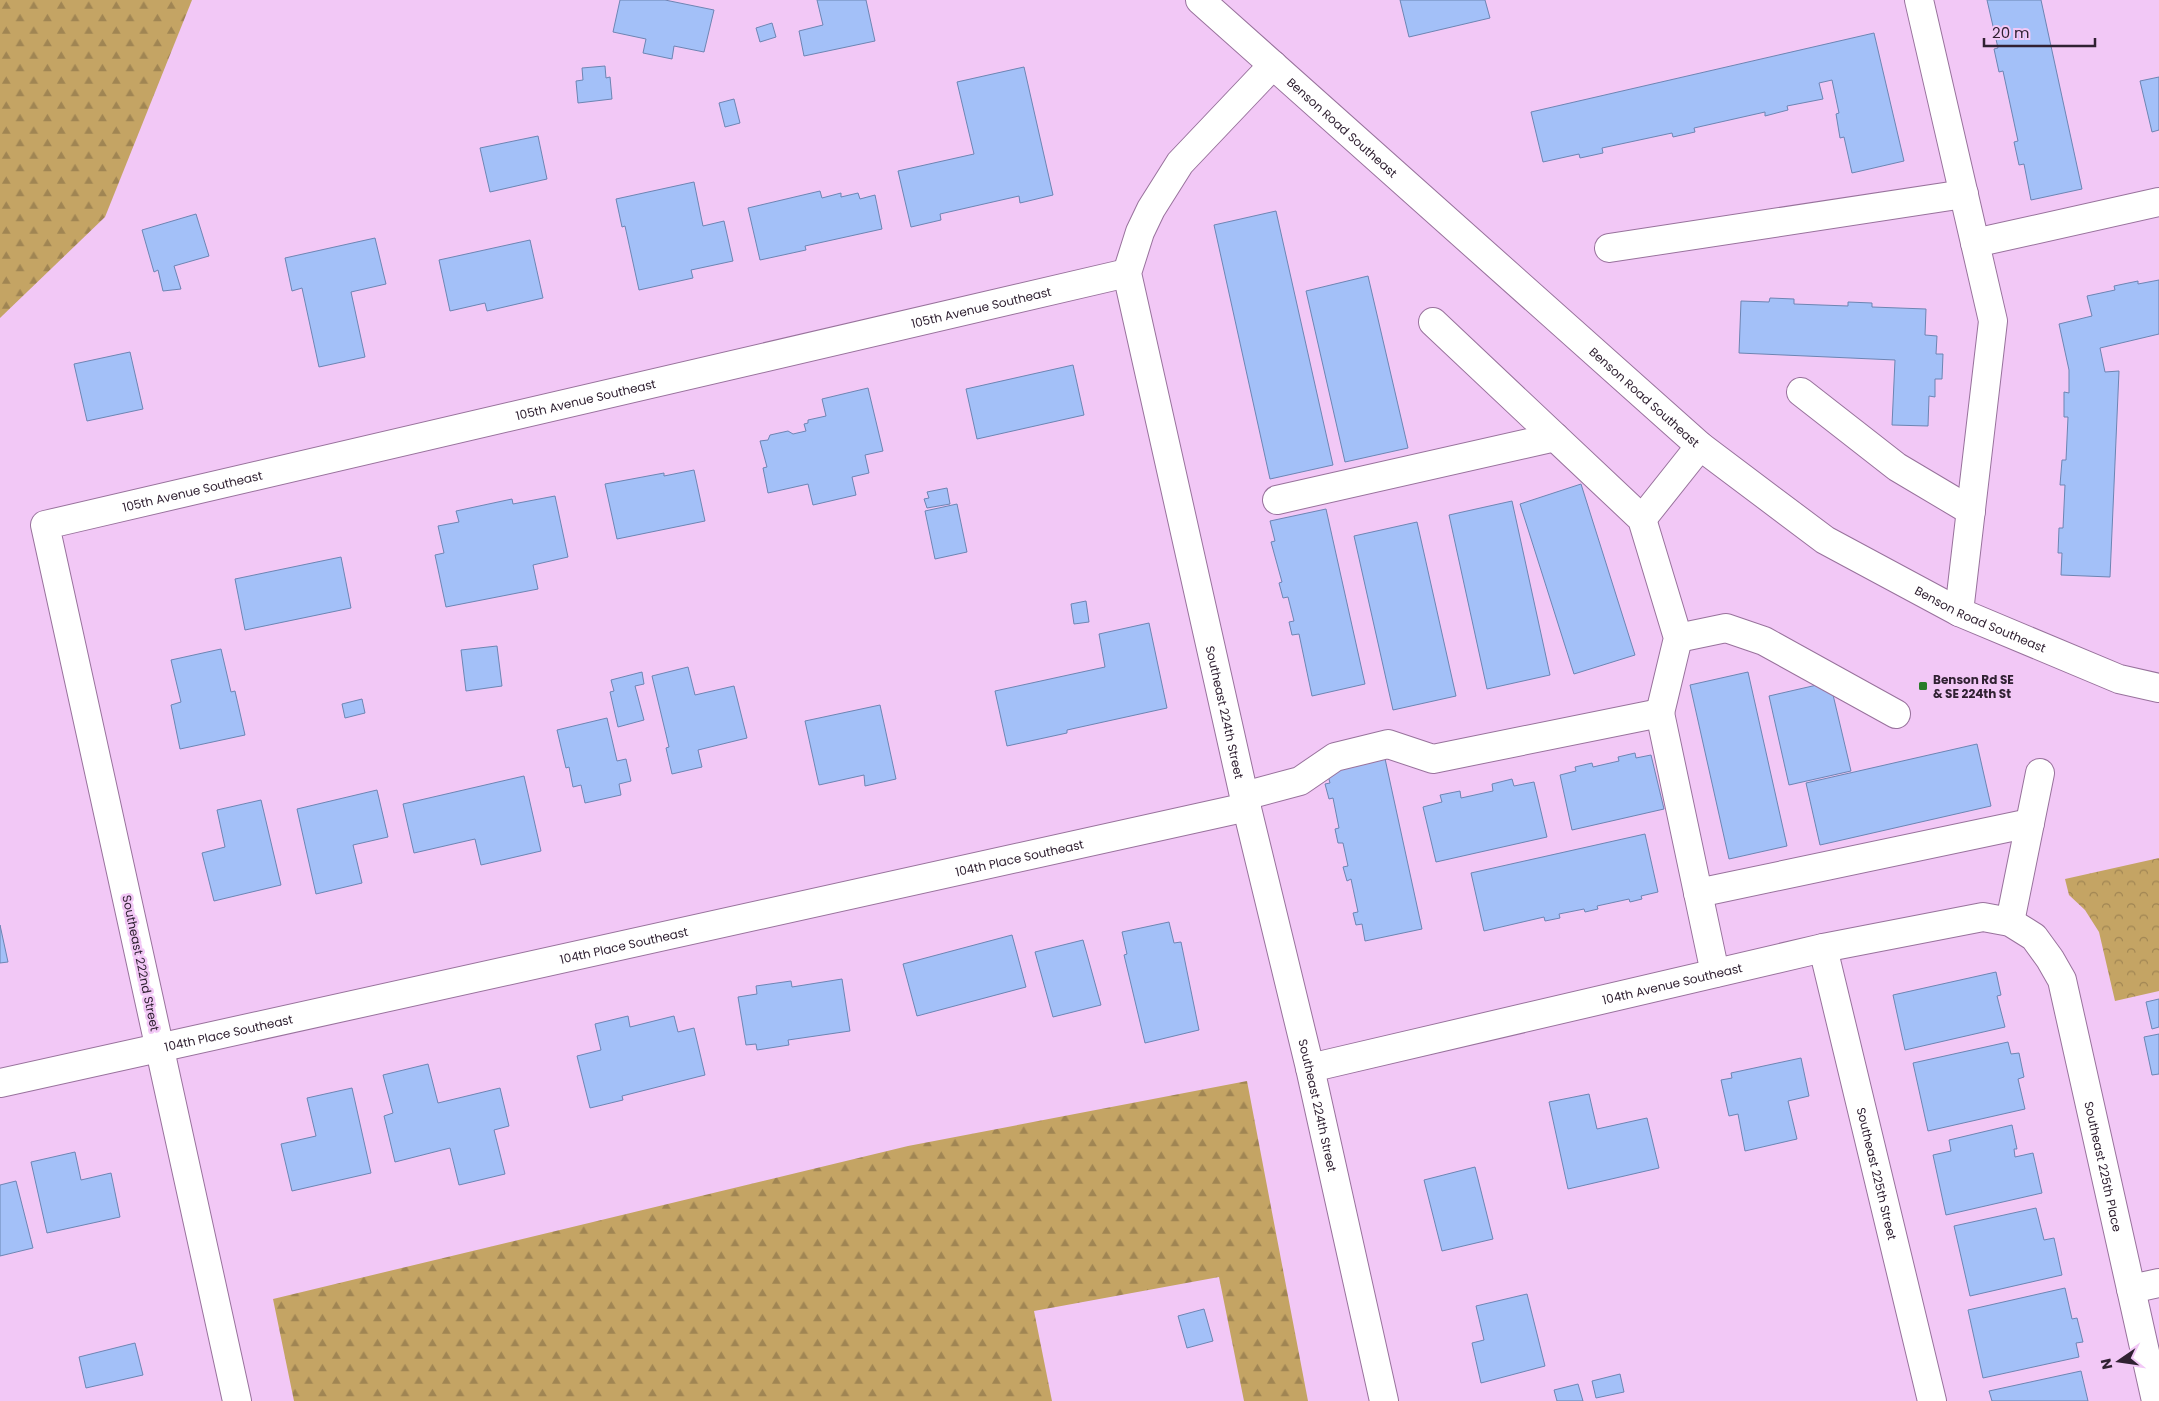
<svg xmlns="http://www.w3.org/2000/svg" width="2159" height="1401" viewBox="0 0 2159 1401" font-family="Poppins,sans-serif">
<style>
.forest{fill:url(#forest-firs)}
.park{fill:url(#park-crowns)}
.building{fill:#a3c0f8;stroke:#6d85b3}
.lines{fill:none;stroke-linecap:round;stroke-linejoin:round}
.minor-casing{stroke:#98729c;stroke-width:30}
.major-casing{stroke:#98729c;stroke-width:30}
.minor{stroke:#fff;stroke-width:28}
.major{stroke:#fff;stroke-width:28}
.poi-dot{fill:#287c29;stroke:#f2c8f6;stroke-width:2}
.labels{text-anchor:middle;dominant-baseline:central;stroke-width:5;stroke-linejoin:round;paint-order:stroke}
.street-label{font-size:12px;fill:#302132;stroke:#f2c8f6}
.poi-label{font-size:12px;font-weight:bold;fill:#302132;stroke:#f2c8f6;text-anchor:start}
</style>
<defs>
<pattern id="forest-firs" width="22" height="20" patternUnits="userSpaceOnUse" patternTransform="scale(1.25)"><rect width="22" height="20" fill="#c4a464"/><path d="M5 1l3.5 6h-7zM16 11l3.5 6h-7z" fill="#a08553"/></pattern>
<pattern id="park-crowns" width="20" height="18" patternUnits="userSpaceOnUse" patternTransform="scale(1.25)"><rect width="20" height="18" fill="#c4a464"/><path d="M2 6a3 3 0 1 1 6 0M12 15a3 3 0 1 1 6 0" fill="none" stroke="#a08553"/></pattern>
</defs>
<rect width="100%" height="100%" fill="#f2c8f6"/>
<g class="forest">
<path d="M0,0h192l-87,217 -105,101z"/>
<path d="M1247,1081l61,320h-64l-25,-124 -185,34 18,90h-758l-21,-102 635,-153z"/>
</g>
<path class="park" d="M2159,858v133l-44,10 -16,-69 -14,-22 -16,-15 -4,-16z"/>
<g class="building">
<path d="M620,0h45l49,10 -10,42 -30,-6 -2,13 -29,-6 3,-14 -33,-7z"/>
<path d="M817,0h49l9,41 -71,15 -5,-25 24,-6z"/>
<path d="M1400,0h85l5,18 -81,19z"/>
<path d="M1987,0h54l41,189 -51,11 -7,-36 -5,1 -5,-23 4,-1 -15,-70 -4,1 -5,-23 4,-1z"/>
<path d="M772,23l4,14 -16,5 -4,-14z"/>
<path d="M1874,33l30,128 -52,12 -8,-36 -4,1 -4,-24 3,-1 -7,-33 -13,3 4,16 -36,7 1,4 -23,6v-4l-71,16 1,4 -22,5 -1,-4 -70,15 1,5 -23,5 -1,-4 -36,8 -12,-50z"/>
<path d="M605,66l1,12 4,-1 2,22 -34,4 -2,-22 7,-1 -1,-12z"/>
<path d="M1024,67l29,128 -33,8 -1,-7 -79,18 1,6 -30,7 -13,-56 76,-17 -17,-72z"/>
<path d="M2159,77v53l-7,2 -12,-51z"/>
<path d="M734,99l6,24 -15,4 -6,-24z"/>
<path d="M538,136l9,43 -57,13 -10,-44z"/>
<path d="M694,182l9,44 21,-5 9,40 -42,9 2,8 -54,12 -14,-64 -3,1 -6,-28z"/>
<path d="M820,191l2,7 19,-5v4l17,-4 2,6 15,-4 7,34 -77,17 1,4 -46,10 -12,-52z"/>
<path d="M1276,211l57,254 -63,14 -56,-254z"/>
<path d="M196,214l13,42 -35,10 7,23 -18,2 -5,-21 -4,2 -12,-42z"/>
<path d="M375,238l11,46 -35,8 14,65 -46,10 -17,-79 -10,3 -7,-33z"/>
<path d="M530,240l13,58 -56,13 -2,-8 -35,8 -11,-51z"/>
<path d="M1368,276l40,172 -63,14 -39,-171z"/>
<path d="M2159,280v54l-59,14 5,24 14,-1 -9,206 -49,-2 1,-22h-4l1,-25h4l2,-43h-5l2,-25h4l2,-43h-4v-25l5,1v-23l-10,-46 33,-8 -5,-20 28,-6 -1,-4 24,-5v3z"/>
<path d="M1770,298l24,1v5l54,2v-4l24,1v4l54,2 -1,26 12,1 -1,18h7l-1,25h-7v18l-6,-1 -1,30 -36,-1 3,-65 -156,-7 2,-52 28,1z"/>
<path d="M130,352l13,57 -56,12 -13,-57z"/>
<path d="M1073,365l11,50 -107,24 -11,-50z"/>
<path d="M868,388l15,63 -18,4 4,18 -17,4 4,18 -43,10 -5,-21 -40,9 -5,-25 4,-1 -7,-26 8,-1 2,-5 18,-4 5,3 13,-3 -2,-7 4,-1v-3l18,-4 -4,-17z"/>
<path d="M694,470l11,51 -88,18 -12,-55 59,-11v3z"/>
<path d="M1581,484l54,171 -61,19 -54,-170z"/>
<path d="M947,488l3,16 -23,4 -3,-9 5,-1 -2,-6z"/>
<path d="M555,496l13,61 -35,8 5,24 -92,18 -11,-52 9,-2 -6,-27 21,-4 -3,-11 56,-12 1,5z"/>
<path d="M1512,501l38,174 -63,14 -38,-174z"/>
<path d="M957,504l10,48 -32,7 -10,-48z"/>
<path d="M1326,509l39,175 -53,12 -13,-62 -7,1 -3,-13 5,-1 -6,-24 -5,1 -4,-15 3,-1 -11,-40 4,-1 -5,-20z"/>
<path d="M1417,522l39,174 -63,14 -39,-174z"/>
<path d="M341,557l10,51 -106,22 -10,-51z"/>
<path d="M1086,601l3,21 -15,2 -3,-20z"/>
<path d="M1149,623l18,85 -100,22v3l-60,13 -12,-55 110,-24 -6,-33z"/>
<path d="M497,646l5,40 -36,5 -5,-41z"/>
<path d="M221,649l10,43 4,-1 10,44 -65,14 -9,-44 10,-3 -10,-42z"/>
<path d="M688,667l7,28 39,-9 13,52 -49,12 4,17 -30,7 -6,-26 3,-1 -17,-71z"/>
<path d="M642,672l2,12 -9,2 9,34 -26,7 -8,-35 4,-1 -3,-11z"/>
<path d="M1748,672l39,174 -58,13 -39,-174z"/>
<path d="M1830,682l21,89 -62,14 -20,-89z"/>
<path d="M362,699l3,14 -20,5 -3,-14z"/>
<path d="M880,705l16,74 -31,7 -1,-11 -45,10 -14,-64z"/>
<path d="M607,718l10,43 9,-2 5,22 -12,3 2,11 -36,8 -4,-18 -8,2 -4,-20 -3,1 -9,-38z"/>
<path d="M1977,744l14,62 -171,39 -14,-62z"/>
<path d="M1635,753l1,5 15,-3 13,54 -92,21 -12,-55 16,-4 -1,-4 17,-4 1,4 26,-6 -1,-4z"/>
<path d="M1384,754l38,175 -57,12 -3,-17 -6,1 -3,-12 5,-1 -7,-33 -4,2 -4,-14 5,-1 -5,-23h-5l-3,-14 4,-1 -6,-30 -4,1 -4,-15 5,-1 -4,-15z"/>
<path d="M524,776l17,75 -60,14 -6,-26 -61,14 -11,-49z"/>
<path d="M1512,779l2,7 20,-4 13,55 -111,25 -13,-55 19,-5 -2,-7 20,-4 1,7 32,-7 -1,-7z"/>
<path d="M377,790l11,47 -35,8 9,38 -46,11 -19,-85z"/>
<path d="M261,800l20,85 -67,16 -12,-48 23,-6 -8,-37z"/>
<path d="M1645,834l13,58 -17,4 1,3 -12,3 -1,-3 -32,7 1,3 -13,3 -1,-3 -25,5 1,4 -15,3 -1,-4 -60,14 -13,-58z"/>
<path d="M1169,922l5,21 7,-1 18,88 -54,13 -21,-88 3,-1 -5,-22z"/>
<path d="M0,925l8,37 -8,1z"/>
<path d="M1012,935l14,52 -109,29 -14,-52z"/>
<path d="M1083,940l18,65 -48,12 -18,-65z"/>
<path d="M1996,972l5,23 -4,1 8,31 -100,23 -12,-55z"/>
<path d="M842,979l8,52 -62,9 1,5 -32,5 -1,-6 -10,1 -8,-48 19,-3 -1,-8 35,-5 1,6z"/>
<path d="M2159,999v28l-7,2 -6,-27z"/>
<path d="M628,1016l2,11 44,-11 4,16 16,-4 11,47 -83,21 1,4 -33,8 -13,-52 24,-6 -6,-26z"/>
<path d="M2159,1034v40l-7,1 -8,-38z"/>
<path d="M2008,1042l3,12 8,-1 5,24 -6,2 7,30 -97,22 -15,-68z"/>
<path d="M1801,1058l8,38 -21,5 9,38 -52,12 -7,-37 -9,2 -8,-36 11,-2 -1,-5z"/>
<path d="M428,1064l10,39 62,-15 9,38 -15,4 11,44 -46,11 -9,-37 -55,14 -11,-46 9,-3 -10,-38z"/>
<path d="M352,1088l19,85 -79,18 -11,-47 35,-8 -9,-38z"/>
<path d="M1589,1094l8,35 50,-11 12,50 -91,21 -19,-87z"/>
<path d="M2012,1125l5,24h-3l1,8 18,-4 9,40 -96,22 -13,-60 18,-4 -2,-11z"/>
<path d="M75,1152l6,28 30,-7 9,44 -73,16 -16,-71z"/>
<path d="M1475,1167l18,72 -51,12 -18,-71z"/>
<path d="M16,1181l17,67 -33,8v-71z"/>
<path d="M2036,1208l8,32 10,-2 8,37 -92,21 -16,-70z"/>
<path d="M2065,1288l7,31 5,-1 6,24 -7,1 3,14 -96,21 -15,-68z"/>
<path d="M1527,1294l18,72 -64,17 -9,-40 12,-3 -8,-34z"/>
<path d="M1204,1309l9,32 -26,7 -9,-32z"/>
<path d="M135,1343l8,32 -57,13 -7,-31z"/>
<path d="M2081,1371l7,30h-96l-3,-10z"/>
<path d="M1620,1374l4,18 -28,6 -4,-17z"/>
<path d="M1578,1384l5,17h-26l-3,-11z"/>
</g>
<g class="lines">
<defs>
<g id="minor">
<path d="M1919,0l74,321 -34,291"/>
<path id="s1" d="M1273,65l-93,98 -29,46 -11,23 -13,41 117,523 66,272 74,333"/>
<path d="M1975,243l184,-41"/>
<path d="M1609,248l355,-54"/>
<path d="M1433,322l209,197 36,119 -18,75"/>
<path d="M1801,392l96,75 74,44"/>
<path d="M1277,500l278,-63"/>
<path d="M1642,519l58,-73"/>
<path d="M1678,638l48,-10 38,13 132,73"/>
<path d="M1244,796l56,-15 35,-24 53,-13 45,15 227,-46 55,260"/>
<path d="M1698,893l332,-70"/>
<path d="M2010,922l30,-149"/>
<path id="s2" d="M1823,948l109,453"/>
<path id="s3" d="M1310,1068l513,-120 160,-31 27,5 24,15 16,22 12,21 94,421"/>
<path id="s4" d="M0,1083l1247,-276"/>
<path d="M2131,1289l28,-6"/>
<path id="s5" d="M237,1401l-192,-876 1082,-252"/>
</g>
<g id="major">
<path id="s6" d="M1200,0l500,446 125,94 134,72 160,67 40,9"/>
</g>
</defs>
<use href="#minor" class="minor-casing"/>
<use href="#major" class="major-casing"/>
<use href="#minor" class="minor"/>
<use href="#major" class="major"/>
</g>
<rect class="poi-dot" x="1918" y="681" width="10" height="10" rx="2.5"/>
<g class="labels">
<g class="street-label">
<text stroke="none"><textPath href="#s6" startOffset="191">Benson Road Southeast</textPath></text>
<text stroke="none"><textPath href="#s5" startOffset="1858">105th Avenue Southeast</textPath></text>
<text stroke="none"><textPath href="#s6" startOffset="596">Benson Road Southeast</textPath></text>
<text stroke="none"><textPath href="#s5" startOffset="1452">105th Avenue Southeast</textPath></text>
<text stroke="none"><textPath href="#s5" startOffset="1048">105th Avenue Southeast</textPath></text>
<text stroke="none"><textPath href="#s6" startOffset="1001">Benson Road Southeast</textPath></text>
<text stroke="none"><textPath href="#s1" startOffset="708">Southeast 224th Street</textPath></text>
<text stroke="none"><textPath href="#s4" startOffset="1044">104th Place Southeast</textPath></text>
<text stroke="none"><textPath href="#s4" startOffset="639">104th Place Southeast</textPath></text>
<text transform="translate(141 963) rotate(78)">Southeast 222nd Street</text>
<text stroke="none"><textPath href="#s3" startOffset="372">104th Avenue Southeast</textPath></text>
<text stroke="none"><textPath href="#s4" startOffset="234">104th Place Southeast</textPath></text>
<text stroke="none"><textPath href="#s1" startOffset="1112">Southeast 224th Street</textPath></text>
<text stroke="none"><textPath href="#s3" startOffset="988">Southeast 225th Place</textPath></text>
<text stroke="none"><textPath href="#s2" startOffset="232">Southeast 225th Street</textPath></text>
</g>
<g class="poi-label">
<text x="1933" y="679">Benson Rd SE<tspan x="1933" dy="14">&amp; SE 224th St</tspan></text>
</g>
</g>
<g transform="translate(2119 1361) rotate(257)" stroke="#f2c8f6" stroke-width="4" paint-order="stroke">
<path d="M0-4L9 19L0 12L-9 19Z" fill="#302132"/>
<text y="-8" font-size="14" font-weight="bold" text-anchor="middle" fill="#302132">N</text>
</g>
<path d="M1984 38v8h111v-8" fill="none" stroke="#302132" stroke-width="2.5"/>
<text x="1992" y="38" font-size="15" fill="#302132" stroke="#f2c8f6" stroke-width="4" paint-order="stroke">20 m</text>
</svg>
